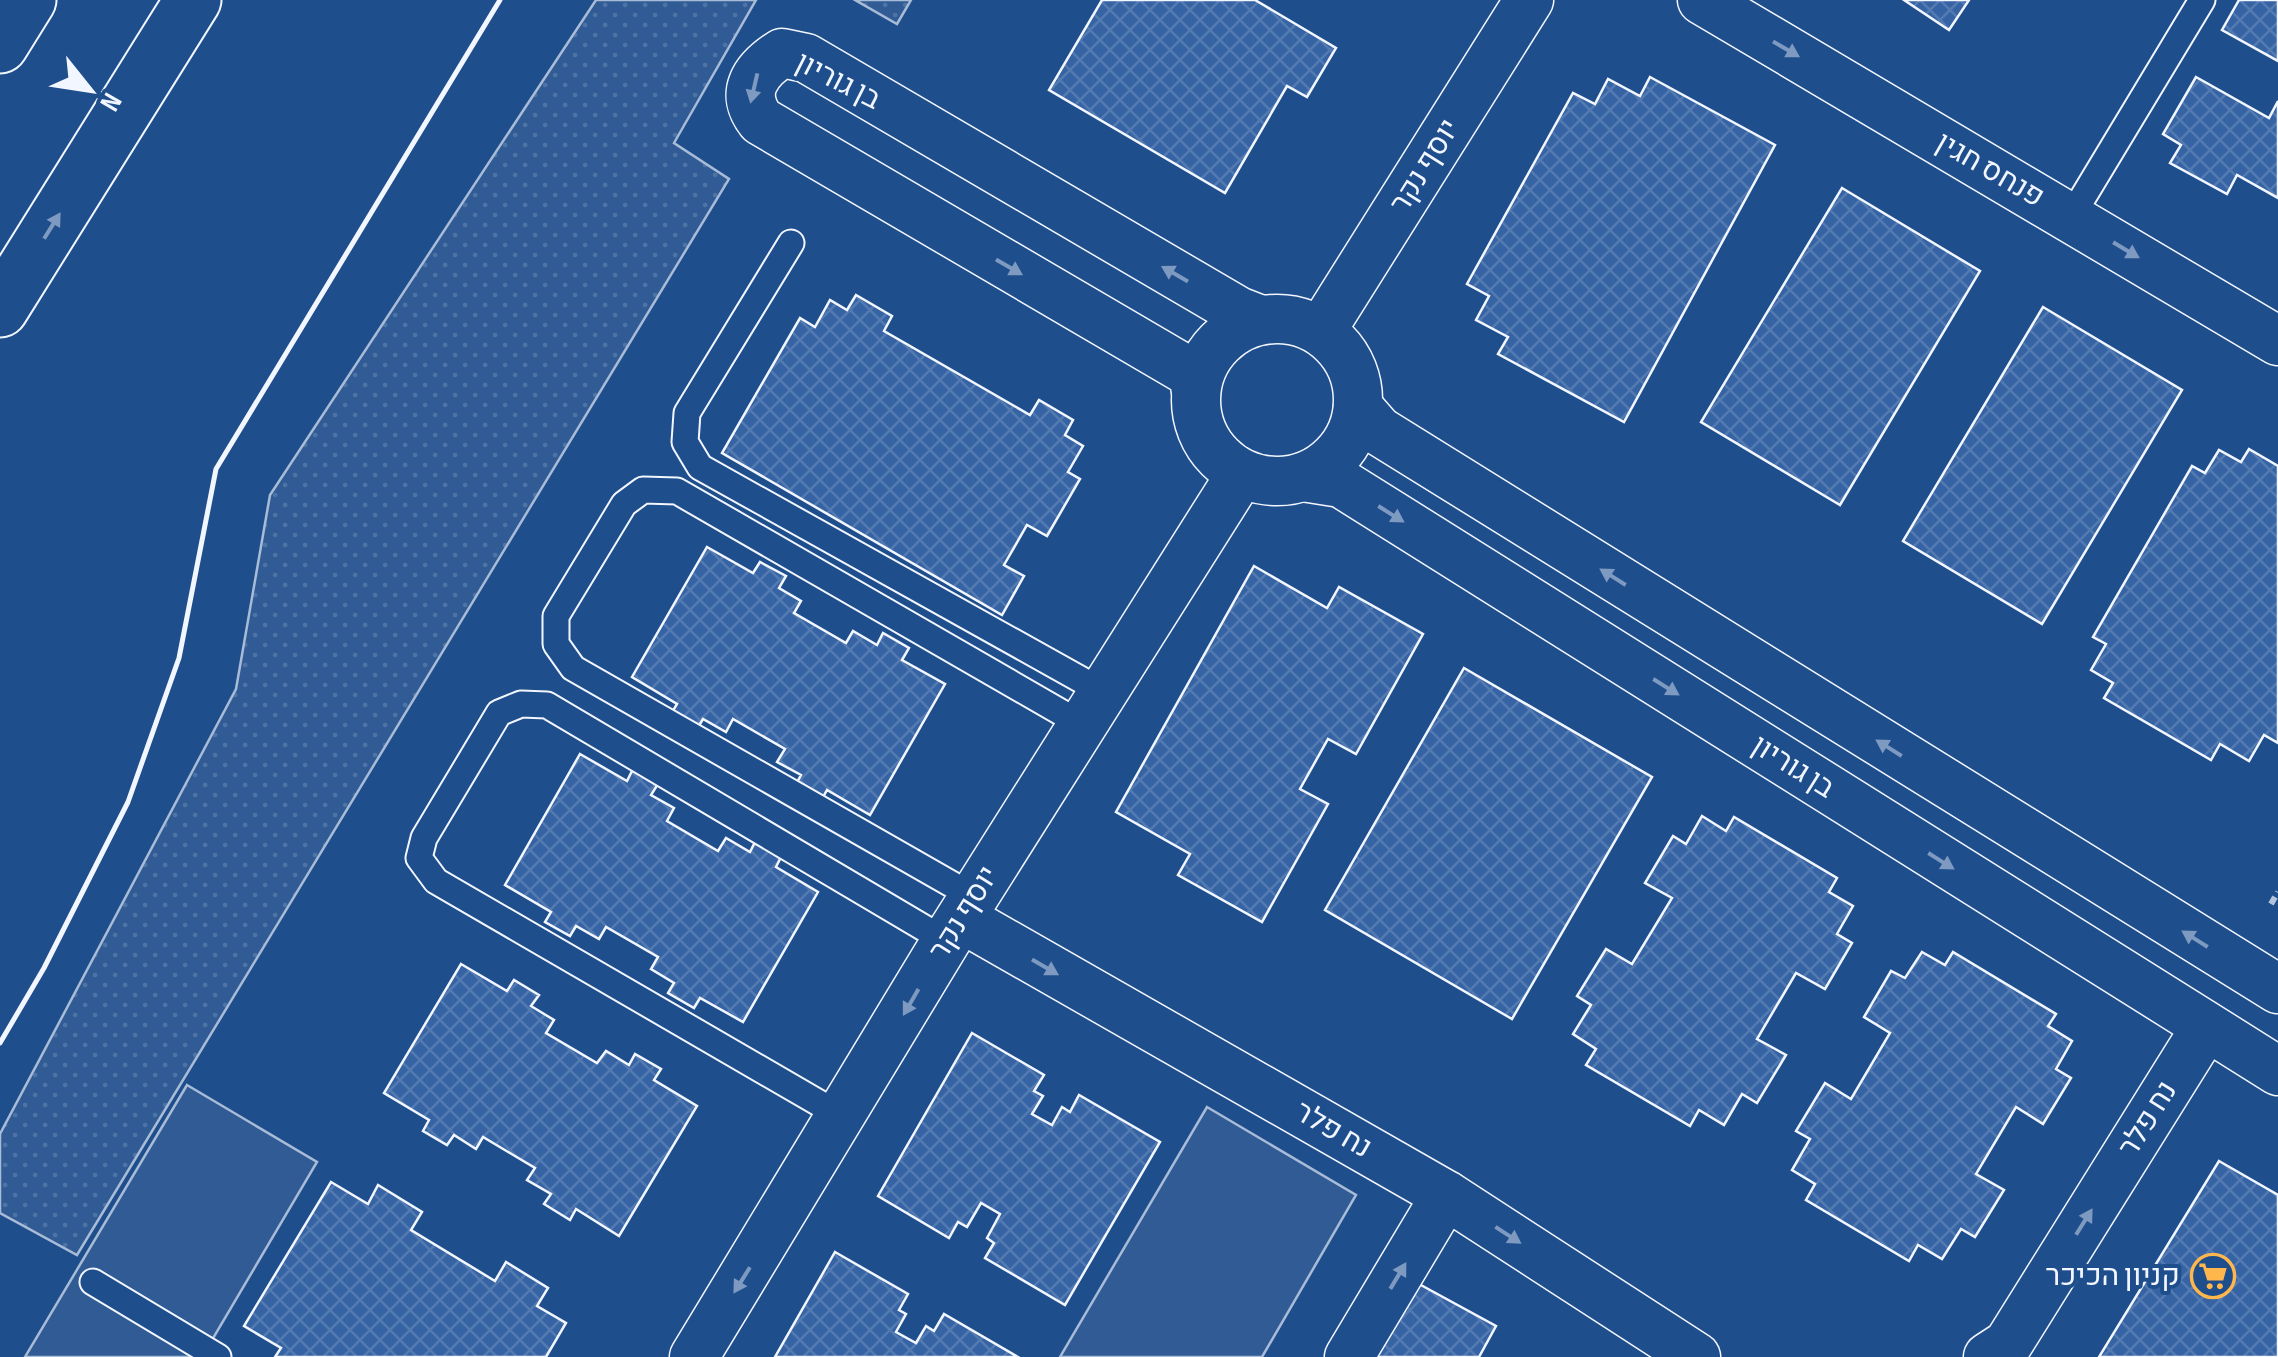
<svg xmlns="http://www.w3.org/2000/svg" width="2278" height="1357" viewBox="0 0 2278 1357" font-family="'Sofia Sans Condensed',Heebo,sans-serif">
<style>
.built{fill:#305b95;stroke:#a8bbd7;stroke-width:2.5}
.park{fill:url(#park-dots);stroke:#a8bbd7;stroke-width:2.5}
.building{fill:url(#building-cross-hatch);stroke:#f2f6ff;stroke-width:2.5}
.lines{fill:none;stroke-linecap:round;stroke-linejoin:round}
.service-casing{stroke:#f2f6ff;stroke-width:29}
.minor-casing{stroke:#f2f6ff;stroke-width:51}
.motorway-casing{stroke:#f2f6ff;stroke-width:59}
.path{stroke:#b3c4dc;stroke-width:6;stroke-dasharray:8 5;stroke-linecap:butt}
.service{stroke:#1f4e8c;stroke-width:25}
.minor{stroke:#1f4e8c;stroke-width:48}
.motorway{stroke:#1f4e8c;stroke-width:55}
.wall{stroke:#f2f6ff;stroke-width:5}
.oneway{fill:#7e9ac0}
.labels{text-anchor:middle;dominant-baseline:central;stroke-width:8;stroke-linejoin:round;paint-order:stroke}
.street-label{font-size:30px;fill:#f2f6ff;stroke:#1f4e8c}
.poi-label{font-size:30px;fill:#f2f6ff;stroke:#1f4e8c;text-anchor:end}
</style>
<defs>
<pattern id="park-dots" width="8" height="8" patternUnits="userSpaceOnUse" patternTransform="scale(2.5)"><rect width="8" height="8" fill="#305b95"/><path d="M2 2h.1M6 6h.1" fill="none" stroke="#4e73a5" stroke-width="1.8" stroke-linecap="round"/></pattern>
<pattern id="building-cross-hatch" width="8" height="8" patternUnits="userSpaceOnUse" patternTransform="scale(2.5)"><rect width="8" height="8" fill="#3563a3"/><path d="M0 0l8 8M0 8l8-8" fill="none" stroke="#537ab1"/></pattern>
</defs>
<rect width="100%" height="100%" fill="#1f4e8c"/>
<g class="built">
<path d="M187,1085l130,77 -115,195h-177z"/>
<path d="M1207,1107l149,88 -94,162h-202z"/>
</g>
<g class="park">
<path d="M596,0h160l-82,143 55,36 -652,1076 -77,-42v-79l236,-445 34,-194z"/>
<path d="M855,0h56l-14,24z"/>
</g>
<g class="building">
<path d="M1102,0h153l81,48 -29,49 -20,-11 -62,107 -176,-103z"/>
<path d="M1904,0h65l-20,30z"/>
<path d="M2239,0h39v61l-56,-31z"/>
<path d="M1650,77l125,68 -151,277 -126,-68 10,-17 -32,-17 13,-24 -22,-12 106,-191 22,11 13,-25 32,17z"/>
<path d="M2196,77l73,41 9,-17v97l-41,-23 -10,19 -57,-31 11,-18 -18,-11z"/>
<path d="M1842,188l138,83 -140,234 -139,-83z"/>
<path d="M856,295l36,21 -8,15 146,84 9,-15 34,20 -8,15 18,11 -15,26 12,7 -33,57 -20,-11 -23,40 20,11 -22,39 -280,-162 78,-135 15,9 15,-27 17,10z"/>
<path d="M2043,307l139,83 -140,234 -139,-83z"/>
<path d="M2249,449l29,17v277l-14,-8 -15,26 -29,-17 -9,16 -107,-62 9,-15 -22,-13 15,-26 -13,-7 99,-171 13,7 14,-23 22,12z"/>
<path d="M707,547l46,26 7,-11 26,14 -7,12 22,13 -7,12 52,30 7,-12 24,14 6,-12 26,15 -7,12 43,24 -75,131 -43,-25 -6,11 -26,-15 6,-11 -24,-13 8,-13 -52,-30 -7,13 -23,-13 -6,10 -26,-15 6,-10 -45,-27z"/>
<path d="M1254,566l73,42 12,-21 84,47 -67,120 -28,-15 -28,50 28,15 -66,118 -84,-47 12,-21 -74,-42z"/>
<path d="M1464,668l188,109 -140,242 -187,-109z"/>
<path d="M580,754l47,27 6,-12 25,15 -7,11 23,13 -7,13 51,30 8,-13 24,14 6,-12 26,15 -6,12 42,25 -75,130 -43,-24 -6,10 -26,-15 6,-10 -23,-14 7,-12 -52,-30 -7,12 -23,-13 -6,10 -25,-14 6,-10 -46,-27z"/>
<path d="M1702,816l24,15 8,-14 103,61 -8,14 24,14 -16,28 15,9 -27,46 -29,-16 -39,66 29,16 -29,48 -15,-9 -18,31 -25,-15 -9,16 -104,-61 10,-16 -23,-15 18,-29 -14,-9 29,-47 26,15 40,-66 -27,-15 28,-47 13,8z"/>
<path d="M1922,952l23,13 8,-13 103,62 -8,12 24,15 -16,28 15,9 -28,46 -27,-17 -40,67 28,16 -29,47 -14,-8 -19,30 -24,-14 -9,16 -103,-61 9,-16 -23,-14 18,-31 -14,-8 29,-48 26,16 39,-66 -26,-16 27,-46 14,7z"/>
<path d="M461,964l46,27 7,-11 25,15 -8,11 23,14 -8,13 51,30 9,-12 23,14 6,-11 26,15 -7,11 43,26 -78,130 -43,-27 -6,11 -26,-16 7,-10 -24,-14 8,-12 -52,-31 -7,12 -22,-14 -7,10 -24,-14 6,-11 -45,-27z"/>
<path d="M972,1033l72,42 -10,16 9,5 -11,18 20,11 10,-18 8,5 9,-17 81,47 -95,163 -80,-47 9,-15 -7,-5 13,-24 -19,-11 -14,24 -9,-5 -9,16 -71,-42z"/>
<path d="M2219,1161l59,34v162h-179z"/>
<path d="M331,1182l37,22 10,-19 44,27 -11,18 84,51 11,-19 42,26 -11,18 29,17 -20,34h-271l6,-9 -37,-22z"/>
<path d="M835,1252l73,42 -9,16 7,4 -10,18 20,11 10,-17 8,5 10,-17 74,43h-243z"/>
<path d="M1408,1278l88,48 -17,31h-114z"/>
</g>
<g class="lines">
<defs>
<g id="service">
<path d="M2071,217l131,-217"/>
<path d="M791,243l-104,170 -2,29 15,25 403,225"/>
<path d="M974,897l-401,-229 -17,-24v-28l68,-112 19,-14 34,1 406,234"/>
<path d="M843,1117l-407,-236 -17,-23 5,-20 75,-125 22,-9 26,1 399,236"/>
<path d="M93,1282l125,75"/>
</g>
<g id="minor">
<path d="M1702,0l576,341"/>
<circle cx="1277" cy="400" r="81"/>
<path d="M1321,331l208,-331"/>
<path d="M1196,391l-3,-17 -432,-253c-22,-28 -6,-51 21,-68l24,5 432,253 23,9"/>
<path d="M1358,407l21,24 899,558"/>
<path d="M1303,477l38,6 937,588"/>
<path d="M961,918l485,277 250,162"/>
<path d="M694,1357l252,-416 295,-467"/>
<path d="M1349,1357l97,-162"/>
<path d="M1988,1357l20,-13 198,-317"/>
</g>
<g id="motorway">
<path d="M0,45l28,-45"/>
<path d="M0,309l193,-309"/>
</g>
</defs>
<use href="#service" class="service-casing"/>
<use href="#minor" class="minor-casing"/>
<use href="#motorway" class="motorway-casing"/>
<path class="path" d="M2271,904l7,-12"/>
<use href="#service" class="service"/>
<use href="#minor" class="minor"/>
<use href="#motorway" class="motorway"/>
<path class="wall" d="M0,1043l44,-75 84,-166 51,-144 37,-189 284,-469"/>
</g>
<defs><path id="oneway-solid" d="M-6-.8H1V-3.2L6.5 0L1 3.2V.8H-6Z" transform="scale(2.5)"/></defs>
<g class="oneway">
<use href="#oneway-solid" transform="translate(1786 49) rotate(30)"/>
<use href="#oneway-solid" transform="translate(754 88) rotate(103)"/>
<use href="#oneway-solid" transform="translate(52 226) rotate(-58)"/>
<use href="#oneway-solid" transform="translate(2126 250) rotate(31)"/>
<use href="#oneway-solid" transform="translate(1009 267) rotate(30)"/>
<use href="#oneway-solid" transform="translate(1175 274) rotate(-150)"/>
<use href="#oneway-solid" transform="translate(1391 514) rotate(32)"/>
<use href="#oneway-solid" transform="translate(1613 577) rotate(-148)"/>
<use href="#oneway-solid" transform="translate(1666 687) rotate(32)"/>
<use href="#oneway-solid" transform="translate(1889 748) rotate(-148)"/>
<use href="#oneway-solid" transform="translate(1941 861) rotate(32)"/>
<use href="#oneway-solid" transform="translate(2195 939) rotate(-148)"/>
<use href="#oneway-solid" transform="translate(1045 967) rotate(30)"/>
<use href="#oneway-solid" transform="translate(911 1002) rotate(120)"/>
<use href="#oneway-solid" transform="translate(2084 1222) rotate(-58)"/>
<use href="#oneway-solid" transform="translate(1508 1235) rotate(33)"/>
<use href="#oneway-solid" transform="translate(1398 1276) rotate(-59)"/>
<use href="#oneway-solid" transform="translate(742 1280) rotate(122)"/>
</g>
<defs>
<symbol id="supermarket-ring" viewBox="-11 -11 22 22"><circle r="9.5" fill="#1f4e8c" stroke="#ffb74d" stroke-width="1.5"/><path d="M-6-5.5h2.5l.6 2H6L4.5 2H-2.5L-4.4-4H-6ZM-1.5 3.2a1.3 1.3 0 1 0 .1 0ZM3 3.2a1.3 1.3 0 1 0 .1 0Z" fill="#ffb74d"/></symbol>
</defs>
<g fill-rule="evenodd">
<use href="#supermarket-ring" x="2188" y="1251" width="50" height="50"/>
</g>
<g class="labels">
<g class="street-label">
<text transform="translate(838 81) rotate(27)">בן גוריון</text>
<text transform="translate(1425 166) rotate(-58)">יוסף נקר</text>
<text transform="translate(1990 170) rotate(30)">פנחס חגין</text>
<text transform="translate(1793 767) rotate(32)">בן גוריון</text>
<text transform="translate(964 913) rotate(-58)">יוסף נקר</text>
<text transform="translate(2148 1119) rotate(-58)">נח פלר</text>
<text transform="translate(1333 1130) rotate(30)">נח פלר</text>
</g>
<g class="poi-label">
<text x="2180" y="1276">קניון הכיכר</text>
</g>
</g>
<g transform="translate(90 90) rotate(120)" stroke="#1f4e8c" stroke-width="8" paint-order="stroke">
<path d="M0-8L18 38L0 25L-18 38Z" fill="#f2f6ff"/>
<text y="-15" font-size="28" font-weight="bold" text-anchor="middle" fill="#f2f6ff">N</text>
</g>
</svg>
